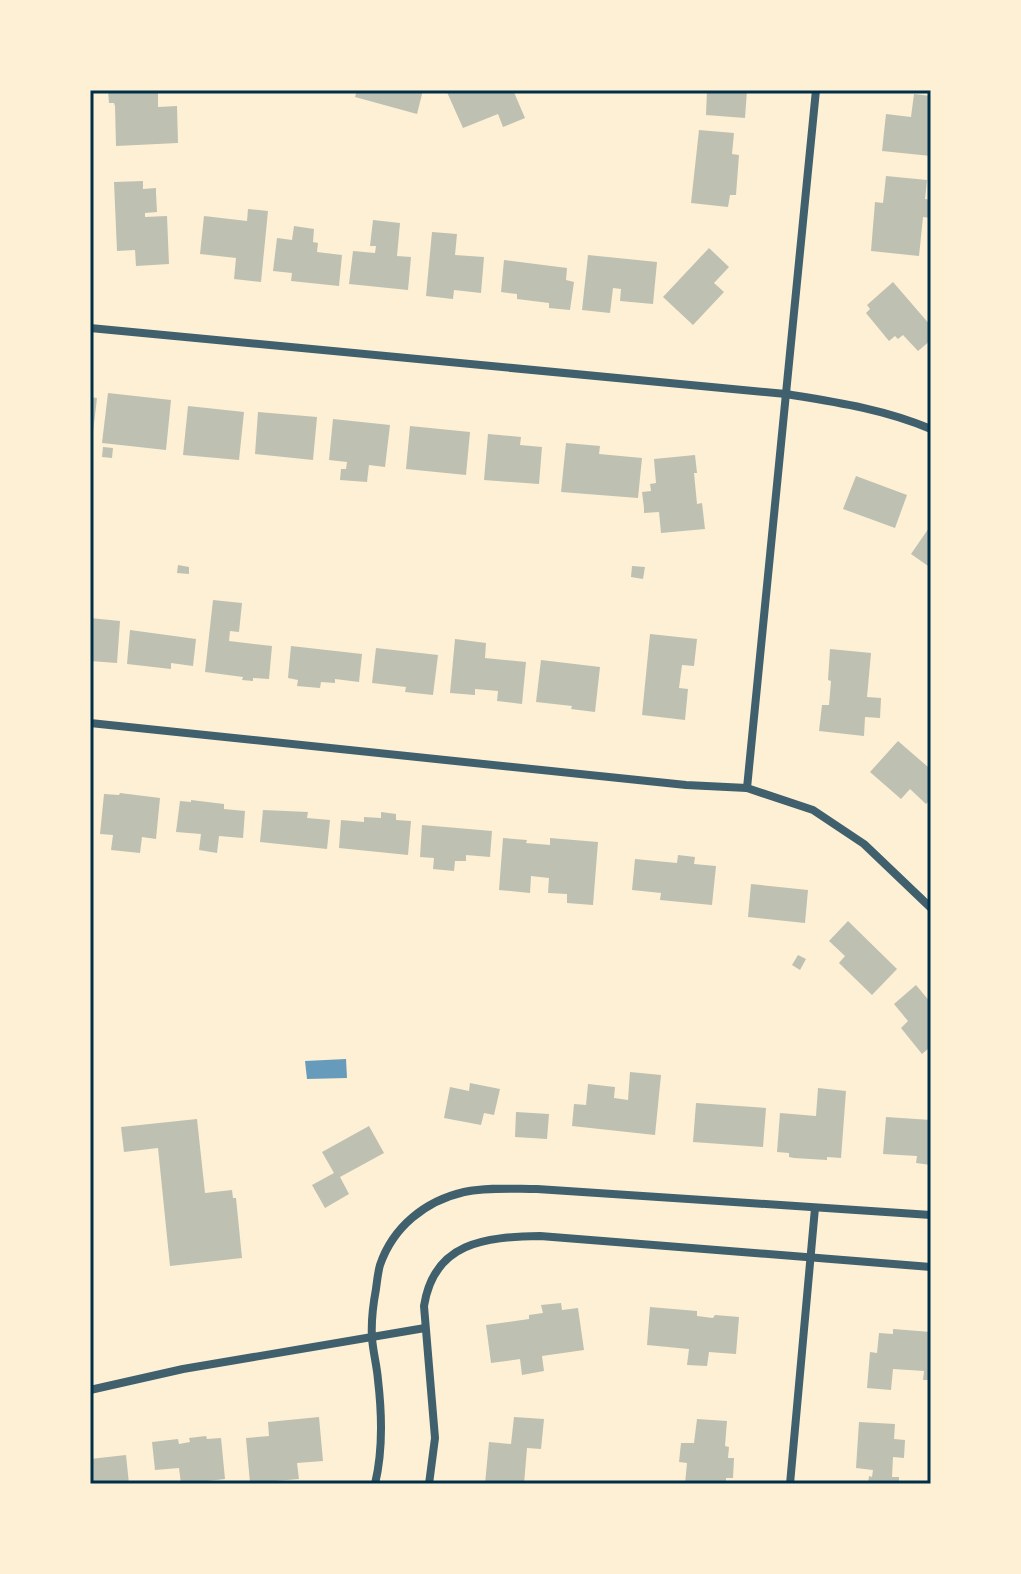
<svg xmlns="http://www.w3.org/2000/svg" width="1021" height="1574" viewBox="0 0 1021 1574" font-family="'PT Sans Narrow',sans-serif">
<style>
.water{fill:#669bbc}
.building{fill:#bec0b2}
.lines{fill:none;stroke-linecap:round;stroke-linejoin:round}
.minor{stroke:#3f606c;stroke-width:8}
.neatline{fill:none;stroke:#003049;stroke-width:3}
</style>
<rect width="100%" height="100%" fill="#fdf0d5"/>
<path class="water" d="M346,1059l1,19 -40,1 -2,-18z"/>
<g class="building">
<path d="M108,90h50v17l19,-1 1,37 -62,3 -1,-40 -1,-3h-5z"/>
<path d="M357,90h66l-6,24 -62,-17z"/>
<path d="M446,90h67l12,28 -22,9 -5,-13 -35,14z"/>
<path d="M707,90h40l-2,28 -39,-3z"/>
<path d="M914,94l17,2v60l-49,-5 4,-37 25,3z"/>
<path d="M699,130l35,3 -2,21 7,1 -3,40h-6l-2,12 -37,-4z"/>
<path d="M886,176l41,4 -2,19 6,1v18l-8,-1 -4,39 -48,-5 4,-49 8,1z"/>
<path d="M143,181v8l13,-1v5l1,19 -12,1v4l22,-1 2,48 -33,2 -1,-16 -18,1 -3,-69z"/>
<path d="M248,209l20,2 -7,71 -27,-3 2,-21 -36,-4 4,-38 43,5z"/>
<path d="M373,220l27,3 -3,33 14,1 -3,33 -59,-6 4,-33 22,2 1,-7h-6z"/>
<path d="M294,226l20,3 -1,13 5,1 -1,9 25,3 -3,31 -48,-5 1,-8 -19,-2 4,-33 15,2z"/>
<path d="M432,232l25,2 -2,21 29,2 -3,36 -27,-3 -1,9 -27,-3z"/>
<path d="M709,248l20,19 -15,16 10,9 -31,33 -30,-28z"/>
<path d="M588,255l69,7 -4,42 -33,-3 1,-12 -8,-1 -3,25 -28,-3z"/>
<path d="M504,260l63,8 -1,12 8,2 -4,28 -21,-2v-5l-32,-4v-5l-16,-2z"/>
<path d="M893,282l38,44v14l-13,11 -15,-16 -5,4 -3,-3 -6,5 -23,-28 4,-4 -3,-4z"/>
<path d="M108,393l63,7 -5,50 -64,-7z"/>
<path d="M90,397l7,1 -5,43h-2z"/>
<path d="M188,406l56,6 -5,48 -56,-5z"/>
<path d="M258,412l59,5 -4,43 -58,-6z"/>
<path d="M333,419l57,6 -5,42 -16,-2 -2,17 -27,-2 1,-11h5l1,-7 -18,-2z"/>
<path d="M410,426l60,6 -4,43 -60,-6z"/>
<path d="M488,434l33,3 -1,8 22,2 -3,37 -55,-4z"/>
<path d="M566,443l34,3 -1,8 43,4 -4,40 -77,-6z"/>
<path d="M103,447l10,1 -1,10 -10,-1z"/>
<path d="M695,455l2,18h-3l3,31 5,-1 3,26 -44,4 -2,-21 -15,1v-5l-2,-16 9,-1 -1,-7 6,-1 -2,-24z"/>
<path d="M856,476l51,19 -12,33 -52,-19z"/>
<path d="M931,525v43l-20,-14z"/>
<path d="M178,565l11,2v7l-12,-1z"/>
<path d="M632,566l13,1 -2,12 -12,-2z"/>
<path d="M213,600l29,3 -3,29 -9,-1 -1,10 43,5 -3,33 -16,-1v3l-11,-1 1,-3 -38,-5z"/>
<path d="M90,618l30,3 -3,42 -27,-2z"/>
<path d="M130,630l66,9 -3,27 -22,-3v6l-44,-5z"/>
<path d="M650,634l47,5 -3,27 -12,-1 -3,23 9,1 -3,31 -43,-5z"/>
<path d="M455,639l31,4 -1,15 41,4 -4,42 -25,-3 1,-10 -23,-2v6l-25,-2z"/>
<path d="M291,646l71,8 -3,28 -24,-3v4l-14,-1 -1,6 -23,-2 1,-6 -10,-2z"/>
<path d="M376,648l62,7 -5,40 -28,-3 1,-5 -34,-4z"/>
<path d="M830,649l41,4 -4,44 14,1 -1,20 -15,-1 -1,19 -45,-5 3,-26h7l2,-24 -3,-1z"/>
<path d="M541,660l59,7 -5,45 -24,-3 1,-3 -36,-4z"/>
<path d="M898,741l30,26 3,-4v36l-5,5 -16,-15 -9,10 -31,-27z"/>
<path d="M120,793l40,5 -4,41 -14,-2 -2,16 -29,-3 2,-15 -13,-1 4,-40 15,1z"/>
<path d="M191,800l33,4v5l21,2 -2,27 -24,-2 -2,17 -18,-3 2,-16 -25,-2 4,-31 11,1z"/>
<path d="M263,810l45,2 -1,6 23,2 -3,29 -67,-7z"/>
<path d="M381,812l15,2v6l15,1 -3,34 -69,-7 2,-28 23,2v-5l17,1z"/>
<path d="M422,825l70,6 -2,26 -24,-2v6h-11l-1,10 -21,-2 1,-11 -14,-1z"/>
<path d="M503,838l24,2 -1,3 24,2v-7l48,4 -5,63 -26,-2v-9l-19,-1 1,-15 -18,-2 -1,17 -31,-3z"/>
<path d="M678,855l17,2 -1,7 22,2 -4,39 -52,-5 1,-7 -29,-3 3,-31 42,4z"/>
<path d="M751,884l57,6 -3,33 -57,-6z"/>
<path d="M848,921l49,48 -25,26 -33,-32 6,-7 -16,-15z"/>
<path d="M798,955l8,4 -6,11 -8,-5z"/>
<path d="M916,985l15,18v47l-2,-2 -7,6 -21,-26 7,-7 -14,-17z"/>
<path d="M630,1072l31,3 -6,60 -83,-9 2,-22 12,1 2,-21 27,3 -1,11 14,2z"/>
<path d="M470,1083l30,6 -6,26 -10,-2 -3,12 -37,-7 6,-31 19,4z"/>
<path d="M818,1088l28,3 -5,67 -14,-1v3l-33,-2 -5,-1v-4l-12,-1 3,-39 36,3z"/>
<path d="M696,1103l70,5 -3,39 -70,-5z"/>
<path d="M516,1112l33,2 -2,25 -32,-2z"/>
<path d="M886,1117l45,3v45l-15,-2 1,-7 -34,-2z"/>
<path d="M197,1119l8,74 27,-3 1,8h3l6,60 -72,8 -12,-118 -34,4 -3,-25z"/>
<path d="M369,1126l15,27 -44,24 9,17 -24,14 -13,-23 22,-12 -12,-21z"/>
<path d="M561,1303l1,7 16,-2 6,42 -42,6 2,15 -22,4 -2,-16 -29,4 -5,-38 43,-6v-4l14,-2 -2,-8z"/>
<path d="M650,1307l47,4v5l16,2 2,-3 24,2 -3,37 -27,-2 -2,14 -20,-1 2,-16 -42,-4z"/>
<path d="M893,1329l38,3v48h-8l1,-9 -31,-2 -2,21 -24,-2 3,-36 7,1 2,-20 14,1z"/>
<path d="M319,1417l4,44 -26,2 2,16 -49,4 -4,-45 23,-2 -1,-14z"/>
<path d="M514,1417l30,2 -3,30 -14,-1 -3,36h-39l4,-42 22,2z"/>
<path d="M697,1419l30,2 -2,25 4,1 -1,11h6l-1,20h-7v6h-41l2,-21 -8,-1 2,-19h13z"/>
<path d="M859,1422l36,2 -1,15 11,1 -1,18 -11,-1 -1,20h7v7h-31l1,-8 3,1 1,-7 -17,-2z"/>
<path d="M206,1436l1,3 14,-1 4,41 -44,5 -2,-16 -24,2 -3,-28 26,-3 1,5 11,-2 -1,-4z"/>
<path d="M126,1455l3,29h-39v-25z"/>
</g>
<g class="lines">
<g class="minor">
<path d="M90,328l696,66c50,8 98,15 145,35"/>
<path d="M90,723l596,62 61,3 66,22 51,34 67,64"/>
<path d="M747,788l69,-698"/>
<path d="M90,1390l93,-21 242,-41"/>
<path d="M375,1484c8,-33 7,-70 3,-104 -1,-14 -5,-28 -6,-42 -1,-16 1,-33 4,-49 1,-8 2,-17 4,-24 13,-38 45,-64 84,-73 24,-5 49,-3 73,-3l394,26"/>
<path d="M429,1484l6,-46 -11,-132c10,-64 61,-69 116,-70l391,31"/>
<path d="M790,1484l25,-276"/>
</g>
</g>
<rect width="1021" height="1574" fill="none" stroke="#fdf0d5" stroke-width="184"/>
<rect x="92" y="92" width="837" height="1390" class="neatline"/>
</svg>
